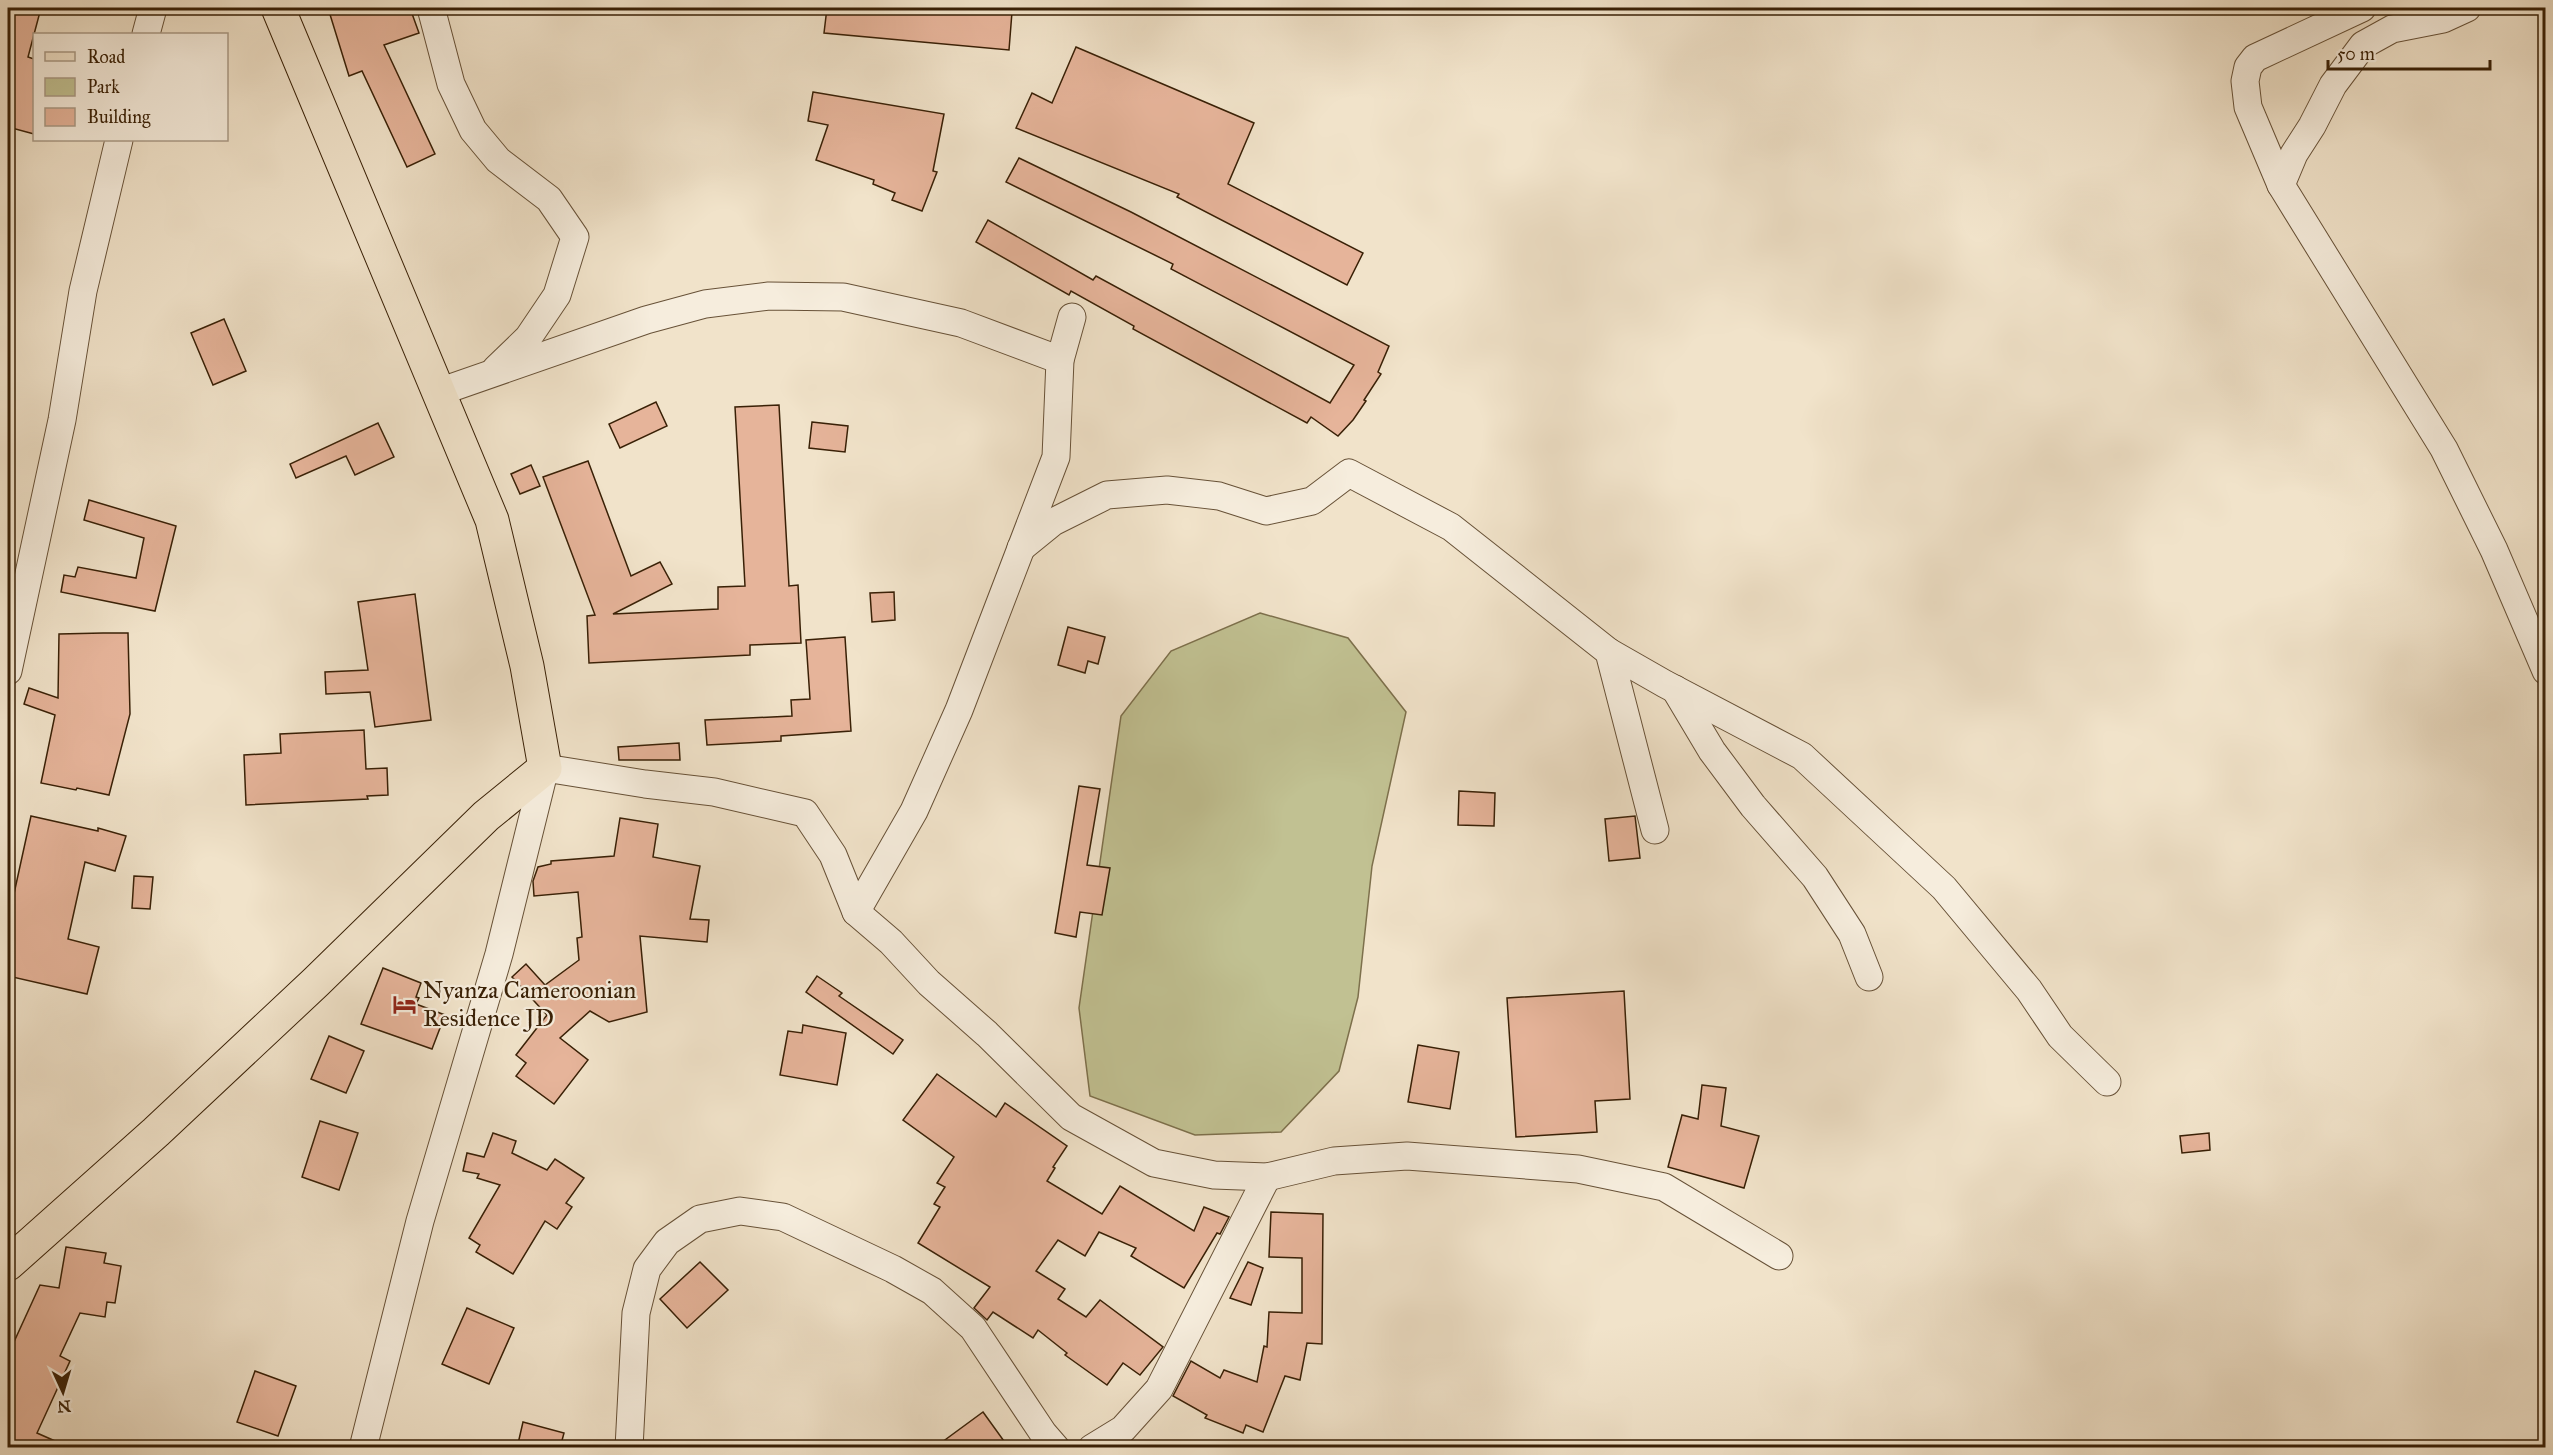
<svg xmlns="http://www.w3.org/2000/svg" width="2553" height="1455" viewBox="0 0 2553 1455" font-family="'IM FELL Great Primer',serif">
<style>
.green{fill:#c1c192;stroke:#7d704c;stroke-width:1.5}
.building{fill:#e6b49a;stroke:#392006;stroke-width:1.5}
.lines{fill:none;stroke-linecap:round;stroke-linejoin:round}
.minor-casing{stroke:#675137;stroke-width:29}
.major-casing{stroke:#392006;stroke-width:35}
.minor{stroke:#f6eddd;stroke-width:27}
.major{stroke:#f1e3ca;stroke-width:33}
.labels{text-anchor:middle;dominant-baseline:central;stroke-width:4.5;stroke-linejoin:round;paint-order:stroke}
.poi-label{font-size:24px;fill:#392006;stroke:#f6eddd;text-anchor:start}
</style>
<rect width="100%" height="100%" fill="#f1e3ca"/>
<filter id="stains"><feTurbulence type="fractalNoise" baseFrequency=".00333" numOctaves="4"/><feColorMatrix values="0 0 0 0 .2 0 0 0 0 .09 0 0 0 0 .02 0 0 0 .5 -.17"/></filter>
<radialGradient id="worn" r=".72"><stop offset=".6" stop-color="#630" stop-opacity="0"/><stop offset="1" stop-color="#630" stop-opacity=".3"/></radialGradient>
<path class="green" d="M1260,613l88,25 58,74 -34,154 -14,131 -19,74 -58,61 -86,3 -105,-39 -11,-88 42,-292 50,-65z"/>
<g class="building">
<path d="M13,8h28l-13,49 6,2v75l-26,-7v-18l5,-23 -5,-2v-53z"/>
<path d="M328,8h82l9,25 -35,12 51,109 -28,13 -45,-96 -13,5z"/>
<path d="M827,8h134l51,4 -3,38 -185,-17z"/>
<path d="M1076,47l178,76 -26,61 135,69 -16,32 -170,-88 2,-3 -163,-66 16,-35 20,10z"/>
<path d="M813,92l131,22 -11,57 4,1 -15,39 -30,-11 3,-7 -22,-9 1,-4 -58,-20 12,-35 -20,-4z"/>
<path d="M1019,158l112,54 258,134 -11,26 3,2 -17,26 2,1 -13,19 -15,16 -27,-19 -4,6 -174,-94 1,-3 -63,-35 -2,4 -93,-53 12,-22 105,60 3,-4 234,127 24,-38 -183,-96 2,-5 -167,-82z"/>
<path d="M224,319l22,52 -33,14 -22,-52z"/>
<path d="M656,402l11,24 -47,22 -11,-24z"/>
<path d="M779,405l10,181 9,-1 3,58 -51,2v10l-161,8 -2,-47 8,-1 -52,-138 45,-16 43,115 29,-14 12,22 -59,30 105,-5v-22l27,-1 -10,-179z"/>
<path d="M812,422l36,4 -3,26 -36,-4z"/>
<path d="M378,423l16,34 -39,18 -9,-19 -50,22 -6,-14z"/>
<path d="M531,465l9,21 -20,8 -9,-20z"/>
<path d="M89,500l87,26 -21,85 -94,-19 3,-17 11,2 3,-10 58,11 8,-40 -60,-18z"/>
<path d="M894,592l1,28 -23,2 -2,-29z"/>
<path d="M415,594l16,126 -56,7 -5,-35 -44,2 -1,-22 43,-2 -10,-68z"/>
<path d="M1068,627l37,10 -7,27 -10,-3 -3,12 -27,-8z"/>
<path d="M103,633h25l2,81 -21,81 -32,-7 -1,2 -35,-7 14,-68 -31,-11 5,-16 29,10 1,-64z"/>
<path d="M845,637l6,94 -70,5v5l-74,4 -2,-25 87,-4 -1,-16 19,-1 -4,-59z"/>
<path d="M364,730l2,39 21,-1 1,27 -21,1 1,3 -122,6 -2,-50 37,-2 -1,-19z"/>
<path d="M679,743l1,17h-61l-1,-13z"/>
<path d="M1079,786l21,3 -13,76 23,3 -8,47 -22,-3 -4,25 -21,-4z"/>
<path d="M1459,791l36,2 -1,33 -36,-1z"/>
<path d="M31,816l67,15v-3l28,8 -11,35 -30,-9 -17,77 31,8 -12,47 -79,-18v-55z"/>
<path d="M1635,816l5,42 -31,3 -4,-42z"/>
<path d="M620,818l38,6 -5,33 47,9 -10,53 19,1 -2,22 -67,-6 7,76 -38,10 -19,-11 -30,27 28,22 -34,44 -38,-28 10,-13 -10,-8 31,-40 -35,-38 14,-13 19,21 34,-25 -2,-22 5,-1 -4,-45 -44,4 -1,-15 5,-14 13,-3v-3l63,-5z"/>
<path d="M134,876l19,1 -3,32 -18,-1z"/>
<path d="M383,968l38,15 -5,14 3,1 -3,6 29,11 -13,34 -71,-25z"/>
<path d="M817,976l25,17 -3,3 64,44 -10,14 -87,-62z"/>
<path d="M1624,991l6,108 -35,2 2,31 -81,5 -9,-139z"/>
<path d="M803,1025l43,8 -9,52 -57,-10 8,-44 14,2z"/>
<path d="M329,1036l35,15 -18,42 -35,-14z"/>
<path d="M1418,1045l41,7 -9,57 -42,-7z"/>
<path d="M937,1074l59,43 9,-14 62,43 -14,21 2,1 -8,13 55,33 18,-28 74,45 10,-24 25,10 -9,17 -3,-1 -33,55 -53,-32 5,-8 -37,-16 -14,24 -27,-16 -22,31 29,18 -7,10 28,18 14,-17 63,47 -23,28 -17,-12 -16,22 -42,-30 2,-2 -29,-23 -5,8 -40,-26 -6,8 -13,-12 16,-21 -72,-44 22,-36 -6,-3 11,-17 -8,-4 17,-26 -51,-37z"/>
<path d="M1702,1085l24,3 -5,38 38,10 -15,52 -76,-21 14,-52 16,4z"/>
<path d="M320,1121l38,12 -19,57 -37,-13z"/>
<path d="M493,1133l23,8 -4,12 35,17 8,-11 29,19 -18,25 6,4 -15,22 -12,-8 -32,53 -37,-22 4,-7 -11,-7 31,-53 -23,-7 2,-4 -16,-3 4,-18 17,4z"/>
<path d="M2209,1133l1,17 -28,3 -2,-17z"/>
<path d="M1271,1212l52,2 -1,130 -15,-1 -7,37 -15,-4 -22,56 -17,-7 -3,8 -38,-15 2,-3 -34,-19 18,-35 29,17 4,-8 33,12 7,-36 3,1 2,-35 33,1v-55l-33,-1z"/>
<path d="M66,1247l40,6 -2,10 17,3 -6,37 -8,-1 -2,15 -25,-4 -20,43 10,5 -33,72 34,15h-63v-93l32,-70 19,3z"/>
<path d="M700,1262l28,28 -41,38 -27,-29z"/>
<path d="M1248,1262l15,6 -12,37 -21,-7z"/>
<path d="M467,1308l47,20 -25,56 -47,-20z"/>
<path d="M255,1371l41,15 -18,50 -41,-14z"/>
<path d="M983,1412l26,36h-75z"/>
<path d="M523,1422l41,11 -4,15h-43z"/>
</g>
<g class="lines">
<defs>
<g id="minor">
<path d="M431,8l20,76 22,46 25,30 51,39 26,38 -18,58 -29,43 -32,31"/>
<path d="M2362,8l-107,50 -7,9 -3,14 3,26 33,78 163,264 50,101 52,121"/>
<path d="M146,34l7,-26"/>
<path d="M2281,185l13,-31 18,-28 21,-41 30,-40 29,-16 51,-10 24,-11"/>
<path d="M439,392l207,-72 59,-16 64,-8 74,1 118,26 99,37"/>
<path d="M1021,548l32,-26 54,-27 60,-5 52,6 47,15 46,-10 37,-28 102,54 158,125 46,178"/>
<path d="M1609,652l56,32 137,72 142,132 85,102 31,46 47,46"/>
<path d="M8,671l54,-251 21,-129 36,-151"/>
<path d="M1675,689l37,62 41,55 62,71 37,57 17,43"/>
<path d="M856,912l58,-101 45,-101 97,-253 4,-97 12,-43"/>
<path d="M363,1448l57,-227 79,-267 46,-186 100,16 69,8 91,21 28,42 23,57 35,30 38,41 58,51 84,83 83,46 60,12 53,2 67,-16 73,-5 171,13 86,18 115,69"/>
<path d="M629,1448l7,-135 11,-44 20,-27 33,-23 40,-8 43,6 110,52 39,22 41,37 70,105 13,15"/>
<path d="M1092,1448l31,-19 36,-40 108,-212"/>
</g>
<path id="major" d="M8,1264l148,-132 160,-150 170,-166 59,-48 -18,-102 -35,-146 -214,-512"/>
</defs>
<use href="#minor" class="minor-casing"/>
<use href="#major" class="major-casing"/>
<use href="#minor" class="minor"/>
<use href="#major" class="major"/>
</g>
<defs>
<symbol id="hotel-bare" viewBox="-9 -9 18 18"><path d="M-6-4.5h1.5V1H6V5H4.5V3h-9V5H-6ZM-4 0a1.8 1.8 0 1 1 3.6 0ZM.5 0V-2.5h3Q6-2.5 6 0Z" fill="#8f2418" stroke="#f6eddd" stroke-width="2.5" paint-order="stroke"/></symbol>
</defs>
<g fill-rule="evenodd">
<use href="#hotel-bare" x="388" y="988" width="33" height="33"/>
</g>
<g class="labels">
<g class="poi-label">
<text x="423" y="990">Nyanza Cameroonian<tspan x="423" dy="28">Residence JD</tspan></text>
</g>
</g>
<rect width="2553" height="1455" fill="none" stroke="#f1e3ca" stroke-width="30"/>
<rect x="9" y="9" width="2535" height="1437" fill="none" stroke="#392006" stroke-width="3"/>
<rect x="15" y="15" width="2523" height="1425" fill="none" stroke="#392006" stroke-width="1.5"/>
<rect x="33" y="33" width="195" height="108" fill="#f6eddd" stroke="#aa9b87" stroke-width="1.5"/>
<rect x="45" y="52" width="30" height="9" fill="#f1e3ca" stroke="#aa9b87" stroke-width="1.5"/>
<text x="87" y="63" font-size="18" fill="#392006">Road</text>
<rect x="45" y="78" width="30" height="18" fill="#c1c192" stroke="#aa9b87" stroke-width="1.5"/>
<text x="87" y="93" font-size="18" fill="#392006">Park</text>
<rect x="45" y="108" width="30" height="18" fill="#e6b49a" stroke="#aa9b87" stroke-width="1.5"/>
<text x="87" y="123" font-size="18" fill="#392006">Building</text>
<g transform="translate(63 1392) rotate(176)" stroke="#f6eddd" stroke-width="4.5" paint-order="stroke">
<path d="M0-4.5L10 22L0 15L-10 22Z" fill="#392006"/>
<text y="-9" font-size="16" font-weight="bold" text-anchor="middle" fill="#392006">N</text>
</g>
<path d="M2328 60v9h162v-9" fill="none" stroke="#392006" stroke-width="3"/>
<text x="2337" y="60" font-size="18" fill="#392006" stroke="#f6eddd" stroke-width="4.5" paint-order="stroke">50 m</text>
<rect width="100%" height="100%" filter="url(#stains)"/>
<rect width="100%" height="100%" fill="url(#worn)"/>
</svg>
